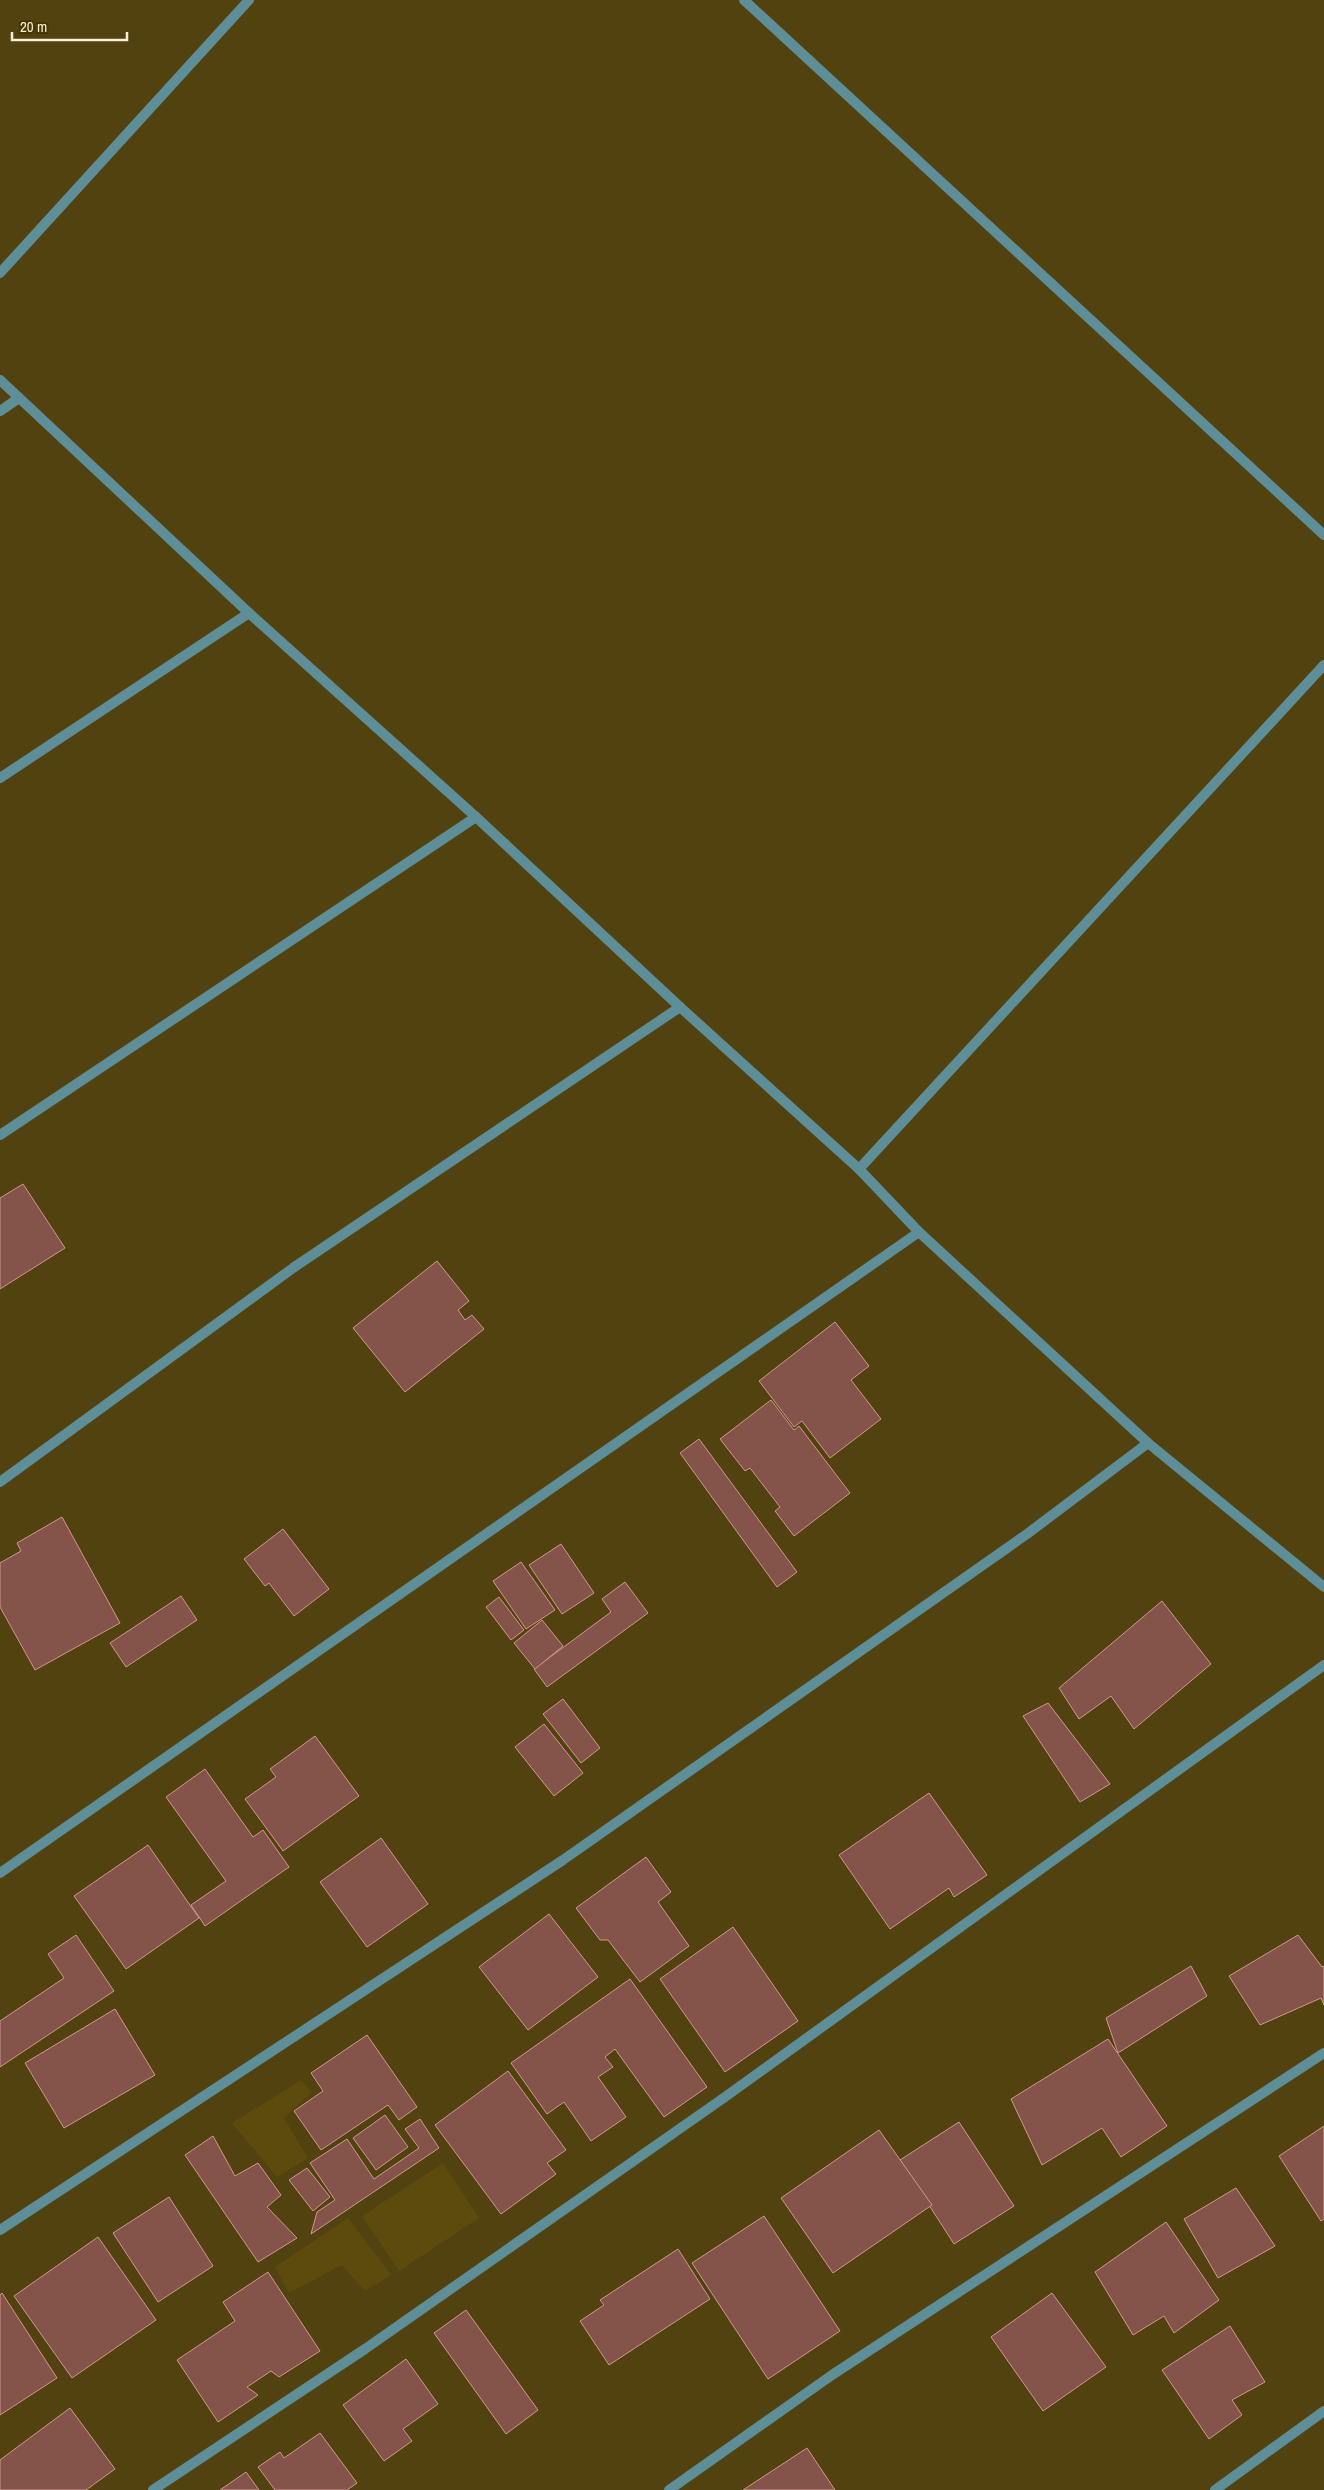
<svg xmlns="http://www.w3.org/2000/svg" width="1324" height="2490" viewBox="0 0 1324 2490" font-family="'Archivo Narrow',sans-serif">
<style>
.built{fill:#5d4b0d}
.building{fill:#845349;stroke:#d0988d}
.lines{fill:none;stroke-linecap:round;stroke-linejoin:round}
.minor{stroke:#5e8f98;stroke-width:10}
</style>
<rect width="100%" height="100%" fill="#514210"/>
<g class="built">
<path d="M301,2080l11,12 -28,26 24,40 -31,19 -45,-54z"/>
<path d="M443,2163l36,55 -80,53 -37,-55z"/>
<path d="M348,2218l43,57 -26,16 -23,-26 -53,28 -14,-26z"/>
</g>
<g class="building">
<path d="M23,1184l42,64 -65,41v-91z"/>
<path d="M437,1261l32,40 -11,9 7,10 7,-5 12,14 -79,63 -52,-64z"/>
<path d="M835,1322l34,44 -18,14 30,39 -51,39 -28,-37 -8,6 -35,-46z"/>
<path d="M771,1400l23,30 5,-4 51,67 -56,43 -19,-25 5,-4 -30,-39 -5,3 -25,-32z"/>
<path d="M699,1439l98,133 -20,15 -97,-134z"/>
<path d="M62,1517l58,106 -85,47 -35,-63v-44l21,-12 -4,-8z"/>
<path d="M283,1529l46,60 -35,27 -25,-33 -4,3 -21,-27z"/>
<path d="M561,1544l33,49 -32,21 -33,-49z"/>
<path d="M521,1562l34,48 -29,19 -33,-48z"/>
<path d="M625,1582l23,31 -101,74 -13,-18 77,-57 -9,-13z"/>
<path d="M181,1596l16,24 -71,47 -16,-24z"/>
<path d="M499,1597l25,33 -13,10 -25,-33z"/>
<path d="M1162,1601l49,63 -77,65 -23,-33 -32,23 -20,-31z"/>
<path d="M542,1620l21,26 -28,23 -21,-26z"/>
<path d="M563,1699l37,49 -19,15 -38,-49z"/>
<path d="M1048,1703l62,81 -30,18 -57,-86z"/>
<path d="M544,1724l39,49 -29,23 -39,-49z"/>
<path d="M315,1736l44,60 -76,55 -38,-52 31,-22 -6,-8z"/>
<path d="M205,1769l48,68 10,-7 26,37 -84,59 -14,-21 35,-24 -60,-84z"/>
<path d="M929,1793l58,82 -33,22 -5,-9 -59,41 -51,-74z"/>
<path d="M381,1838l47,66 -61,43 -47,-65z"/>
<path d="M148,1845l51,73 -73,51 -52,-73z"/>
<path d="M646,1857l25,35 -13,10 31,44 -49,36 -32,-42h-8l-24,-32z"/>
<path d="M549,1914l49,63 -70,53 -49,-63z"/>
<path d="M733,1927l65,94 -73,51 -65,-93z"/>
<path d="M76,1935l38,56 -114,76v-46l64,-43 -16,-24z"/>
<path d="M1298,1935l24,32 2,-1v39l-3,-7 -61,27 -31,-49z"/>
<path d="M1191,1966l16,30 -89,57 -12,-35z"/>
<path d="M630,1979l77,108 -43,30 -49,-68 -10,8 8,10 -15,10 28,40 -35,24 -27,-39 -17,12 -36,-51z"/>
<path d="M115,2009l40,66 -91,53 -39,-65z"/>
<path d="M367,2035l50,72 -18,13 -11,-15 -67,45 -27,-39 29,-20 -12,-18z"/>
<path d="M1108,2039l59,87 -46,31 -19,-29 -60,37 -31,-66z"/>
<path d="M508,2071l58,79 -19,13 9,11 -55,40 -66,-89z"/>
<path d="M385,2115l23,32 -32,23 -23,-32z"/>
<path d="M420,2119l19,29 -128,86 6,-22 18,-12 -25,-37 37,-24 27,40 45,-31 -14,-19z"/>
<path d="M959,2122l55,84 -60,38 -54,-84z"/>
<path d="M1324,2126v93l-3,2 -42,-65z"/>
<path d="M879,2130l53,75 -99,68 -52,-75z"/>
<path d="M213,2136l22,40 23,-13 23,32 -14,12 30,31 -39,24 -73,-107z"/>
<path d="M307,2168l23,29 -17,14 -24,-31z"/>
<path d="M1236,2188l39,58 -57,32 -34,-59z"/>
<path d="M169,2197l44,69 -55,36 -45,-69z"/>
<path d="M764,2216l76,115 -72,48 -76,-116z"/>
<path d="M1166,2222l53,78 -45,33 -10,-17 -31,19 -38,-63z"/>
<path d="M98,2237l58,83 -84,58 -58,-82z"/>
<path d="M678,2249l32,50 -101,66 -29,-44 24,-16 -4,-5z"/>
<path d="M268,2272l52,79 -41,26 -8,-6 -24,16 11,8 -40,27 -41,-62 58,-39 -12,-19z"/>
<path d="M2,2293l55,85 -57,37v-120z"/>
<path d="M1052,2293l54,74 -63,44 -52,-74z"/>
<path d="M466,2310l72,100 -32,24 -72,-101z"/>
<path d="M1230,2326l35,56 -33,18 10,15 -33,24 -47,-69z"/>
<path d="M406,2359l32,45 -35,25 9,12 -28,20 -41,-56z"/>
<path d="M70,2408l45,61 -29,21h-86v-30z"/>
<path d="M320,2433l37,50 -10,7h-72l-17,-23 22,-15 4,6z"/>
<path d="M807,2448l28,42h-92z"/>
<path d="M246,2472l13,18h-39z"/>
</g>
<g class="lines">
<g class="minor">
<path d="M744,0l580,535"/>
<path d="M0,273l249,-273"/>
<path d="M0,380l249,233 227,204 204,190 179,162 60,63 229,211 176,144"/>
<path d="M0,411l19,-13"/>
<path d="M0,778l249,-165"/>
<path d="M0,1135l476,-318"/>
<path d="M859,1169l465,-504"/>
<path d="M0,1482l293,-214 387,-261"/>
<path d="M0,1873l919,-641"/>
<path d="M0,2230l563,-370 464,-326 121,-91"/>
<path d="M153,2490l212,-141 360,-252 599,-432"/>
<path d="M669,2490l163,-115 492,-322"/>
<path d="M1215,2490l109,-79"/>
</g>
</g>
<path d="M12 32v8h115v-8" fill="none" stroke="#f8efd6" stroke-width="2.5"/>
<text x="20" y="32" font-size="15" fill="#f8efd6" stroke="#463702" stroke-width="4" paint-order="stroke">20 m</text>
</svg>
